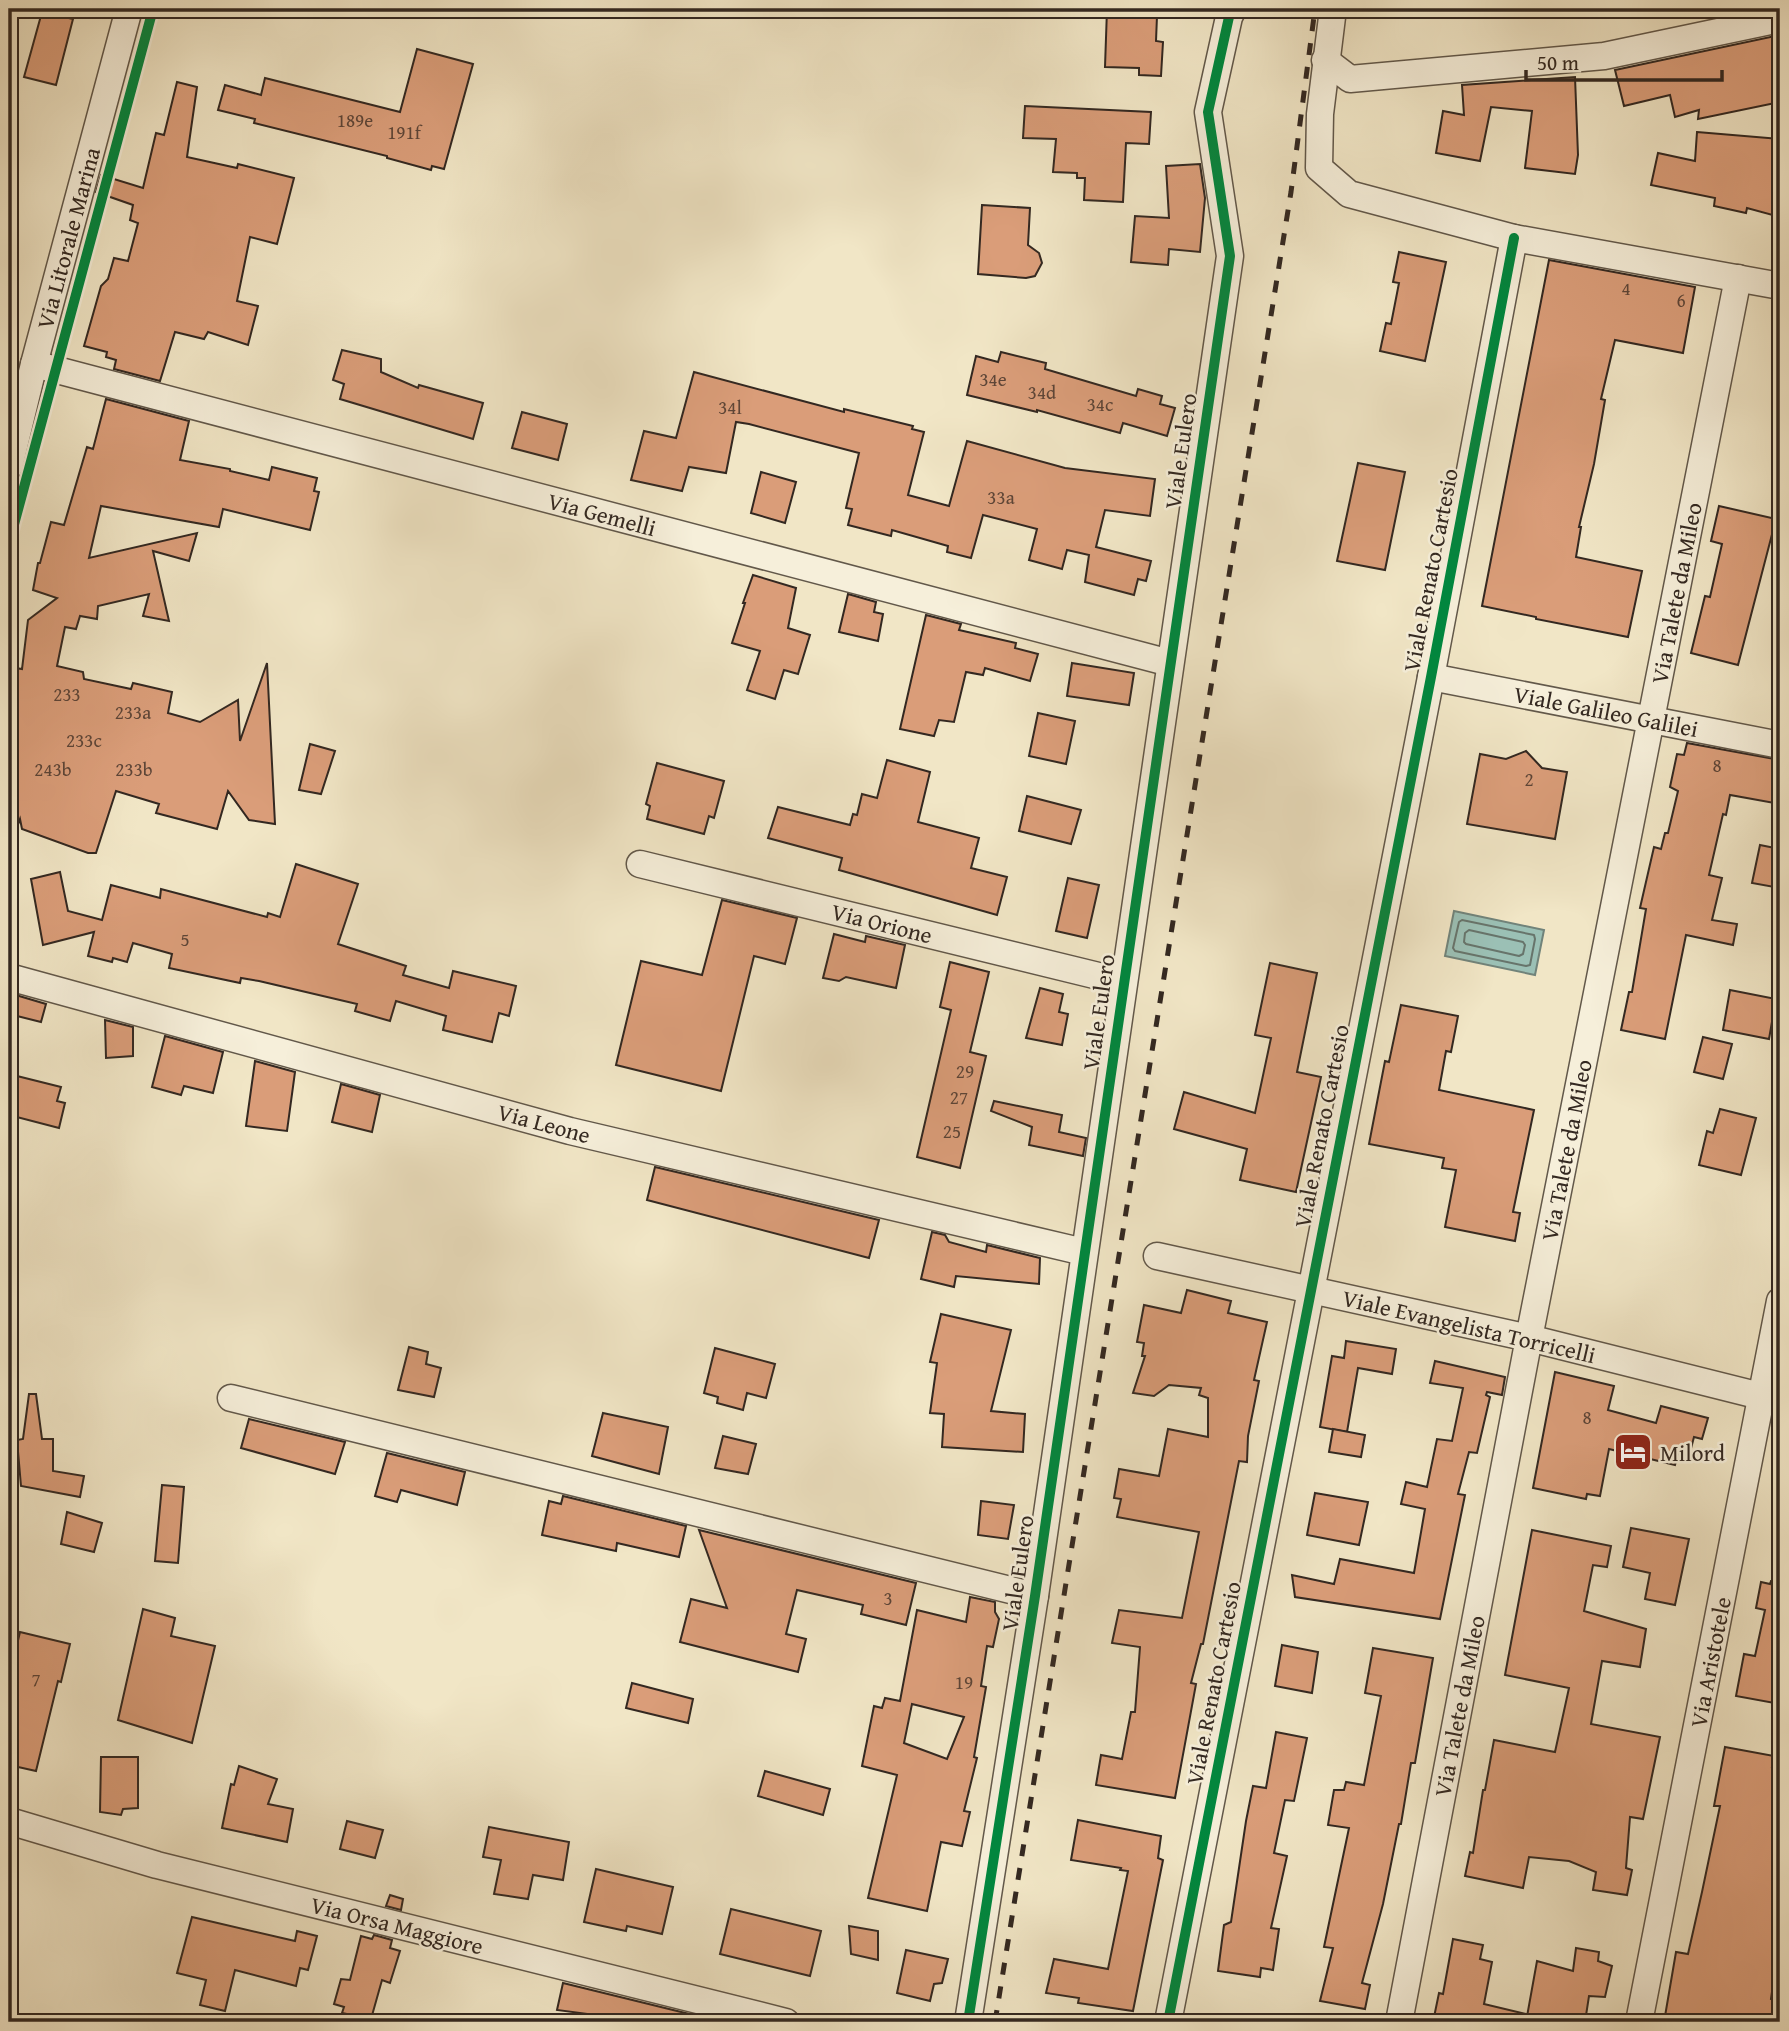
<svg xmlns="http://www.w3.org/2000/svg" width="1789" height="2031" viewBox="0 0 1789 2031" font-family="'Gentium Book Plus',serif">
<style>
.water{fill:#9bc0b5;stroke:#71837a;stroke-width:2}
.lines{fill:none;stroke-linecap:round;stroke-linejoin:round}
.shore{stroke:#67746b;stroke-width:2}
.building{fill:#da9d79;stroke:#332821;stroke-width:2;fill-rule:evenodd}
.minor-casing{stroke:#62584a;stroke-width:29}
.minor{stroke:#f6efda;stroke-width:26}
.rail{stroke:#332821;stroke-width:5;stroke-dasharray:12 12;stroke-linecap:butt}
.cycleway-casing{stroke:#f6efda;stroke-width:15}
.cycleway{stroke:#00873e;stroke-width:10}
.labels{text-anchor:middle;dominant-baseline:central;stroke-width:5;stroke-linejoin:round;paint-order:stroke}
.number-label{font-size:19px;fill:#5d4537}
.street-label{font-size:23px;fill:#332821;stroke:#f6efda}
.poi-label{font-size:23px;fill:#332821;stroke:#f6efda;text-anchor:start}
</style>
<rect width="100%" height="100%" fill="#f1e6c6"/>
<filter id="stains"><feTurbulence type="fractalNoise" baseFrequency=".00286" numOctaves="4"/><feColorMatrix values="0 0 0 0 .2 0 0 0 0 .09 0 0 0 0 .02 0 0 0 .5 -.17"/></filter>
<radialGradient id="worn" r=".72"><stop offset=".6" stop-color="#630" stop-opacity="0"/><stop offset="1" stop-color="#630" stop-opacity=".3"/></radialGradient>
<path class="water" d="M1454,911l90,19 -9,45 -90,-19z"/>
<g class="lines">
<g class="shore">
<path d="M1462,920l72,15 1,4 -5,26 -4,1 -71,-15 -2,-3 6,-26z"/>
<path d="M1469,930l54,12 2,3 -2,9 -4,2 -53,-12 -2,-2 1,-9z"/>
</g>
</g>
<g class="building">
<path d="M1107,9h45l-1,7h6l-1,25 7,1 -2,34 -22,-1v-7l-34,-1z"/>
<path d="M42,12l31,7 -17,66 -32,-8z"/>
<path d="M1780,35v67l-82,17 1,-9 -24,7 -5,-22 -46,11 -9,-36z"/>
<path d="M417,49l56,15 -29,105 -12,-3 -1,4 -44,-12v-2l-133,-33 1,-4 -37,-9 7,-25 36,10 4,-17 135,34z"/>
<path d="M1575,77l3,78 -3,19 -50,-6 7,-57 -41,-4 -11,54 -44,-8 7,-42 21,4 -2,-30z"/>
<path d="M177,82l20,5 -10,70 50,11 1,-4 56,14 -17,66 -27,-7 -13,64 21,5 -10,39 -40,-13 -4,7 -29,-7 -15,49 -46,-12 2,-9 -10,-3 1,-5 -23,-6 17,-60 7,-7 6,-21 14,3 10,-38 -8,-3 3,-15 -37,-13 5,-17 42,13 13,-55 8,2z"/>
<path d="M1025,106l126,6 -2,32 -23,-1 -3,59 -39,-2 1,-22h-8v-5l-24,-1 3,-33 -33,-1z"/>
<path d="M1697,132l83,7v78l-33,-9 -1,5 -32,-7 1,-8 -64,-13 7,-32 37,8z"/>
<path d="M1200,164l5,34 -5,54 -31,-3 -1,16 -37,-3 4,-46 34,2 -3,-52z"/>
<path d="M982,205l48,3 -2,37 11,8 3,10 -7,13 -9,2 -48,-4z"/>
<path d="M1399,252l47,10 -21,99 -45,-10 6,-28 5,1 8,-41 -6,-1z"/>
<path d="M1549,260l146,27 -12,66 -68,-13 -14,59 4,1 -11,64 -15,63h2l-5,30 66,14 -14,66 -92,-18v-2l-54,-11z"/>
<path d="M342,350l39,9v13l37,16 1,-3 64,18 -10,36 -133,-40 4,-15 -11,-4z"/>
<path d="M1001,352l45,11 -1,6 91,27 2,-7 24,7 -2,8 15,4 -8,28 -44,-13 -3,10 -83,-23v2l-70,-17 9,-39 22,6z"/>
<path d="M694,372l150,40v-3l69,17 -1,3 12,3 -16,63 41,11 18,-65 98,27 90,11 -5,37 -45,-6 -9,37 55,14 -5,20 -8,-2 -4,16 -49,-13 4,-27 -22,-5 -5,19 -33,-9 8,-31 -54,-14 -12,43 -24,-6 1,-6 -56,-16 -1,6 -43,-11 4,-16 -6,-1 13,-55 -110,-29 -13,-2 -10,51 -37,-6 -7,24 -51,-11 13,-49 32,7z"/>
<path d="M106,399l83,22 -9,39 50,9v2l39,9 3,-13 45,11 -3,13 5,1 -9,38 -87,-21 -4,18 -118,-21 -12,52 108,-25 -8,28 -36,-10 16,70 -26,-5 6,-22 -51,12 -1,13 -17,-3 -4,13 -11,-2 -8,39 26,6 1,7 47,10 2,-6 39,9 -4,21 32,9 38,-22 2,41 27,-78 8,161 -26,-4 -21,-29 -11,38 -61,-16 3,-9 -43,-13 -20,62h-8l-66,-24 -2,-10 -9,25 -2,-1v-176l13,2 6,-49 29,-22 -24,-8 5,-27h2l11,-41 13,3 23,-78 6,2z"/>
<path d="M522,412l45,12 -9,36 -46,-12z"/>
<path d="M1358,463l47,9 -20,98 -48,-9z"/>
<path d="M761,472l35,10 -11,41 -34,-10z"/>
<path d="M1719,506l57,13 -38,146 -47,-12 14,-57 5,1 12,-53 -11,-3z"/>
<path d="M753,575l43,13 -8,40 22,7 -12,39 -14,-4 -9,29 -28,-9 13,-39 -28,-8 13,-40h-2z"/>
<path d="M848,594l28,8 -2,10 9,2 -5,27 -39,-9z"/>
<path d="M926,615l35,9 -2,6 57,13 -1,5 23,6 -8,27 -45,-13 -2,7 -17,-3 -12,50 -15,-2 -5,16 -34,-7z"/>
<path d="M1072,663l62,10 -5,32 -62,-9z"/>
<path d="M1038,713l37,8 -9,43 -37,-8z"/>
<path d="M1687,743l93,17v44l-50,-9 -4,20 -3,-1 -14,61 13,3 -10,42 25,4 -4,21 -47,-10 -21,104 -44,-9 8,-38h3l14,-83 -6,-1 14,-61 7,2 4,-16h3l10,-42 -8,-4 7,-33 7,1z"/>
<path d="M310,744l25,7 -14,43 -22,-4z"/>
<path d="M1526,751l16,17 25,4 -12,67 -88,-15 13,-70 26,5z"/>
<path d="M887,760l43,12 -12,50 61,16 -8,30 36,9 -10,38 -158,-45 3,-12 -74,-20 10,-31 72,18 3,-11 4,1 5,-21 15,4z"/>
<path d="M657,763l67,18 -10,37 -5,-2 -5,18 -57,-15 3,-13 -4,-2z"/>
<path d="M1027,796l54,14 -10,34 -52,-13z"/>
<path d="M1760,845l20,4v39l-28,-5z"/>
<path d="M296,864l62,20 -20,60 68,22 -3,9 46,13 4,-17 63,15 -7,30 -10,-3 -7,29 -49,-12 3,-14 -50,-15 -6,20 -35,-10 2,-7 -98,-23 -18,-3 -1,5 -71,-15 3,-14 -39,-11 -6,19 -14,-4 -1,4 -24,-6 6,-24 -51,13 -12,-66 29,-7 8,39 34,9 9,-35 49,13 1,-9 106,28 1,-4 12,4z"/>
<path d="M1068,878l31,7 -12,53 -31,-7z"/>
<path d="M722,900l75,18 -12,46 -31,-8 -33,135 -105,-26 25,-104 61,14z"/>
<path d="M834,934l31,8 1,-6 39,9 -9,43 -50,-11 -7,4 -16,-3z"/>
<path d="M950,962l39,10 -19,80 16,4 -26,112 -43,-11 34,-147 -11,-3z"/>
<path d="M1270,963l47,10 -20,99 24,5 -25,115 -56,-12 7,-31 -73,-20 10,-37 71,21 16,-75 -16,-3z"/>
<path d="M1040,988l23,6 -4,18 9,2 -6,31 -36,-7z"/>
<path d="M1730,990l46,9 -7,40 -46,-9z"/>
<path d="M9,993l37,11 -5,18 -32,-8z"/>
<path d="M1401,1005l57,11 -7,36 -5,-1 -7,39 95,20 -21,102 7,1 -5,28 -70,-14 11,-57 -14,-2 2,-10 -75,-14 16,-83 4,1z"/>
<path d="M105,1020l28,7v29l-27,2z"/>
<path d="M165,1036l58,16 -10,41 -29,-7 -3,9 -29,-8z"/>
<path d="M1703,1037l29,7 -9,35 -29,-7z"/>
<path d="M255,1061l40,11 -8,59 -41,-5z"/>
<path d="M9,1074l52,13 -4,14 8,2 -6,25 -50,-13z"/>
<path d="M341,1084l39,11 -8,37 -40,-10z"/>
<path d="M994,1101l68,14 -3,17 27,6 -3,18 -54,-11 3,-18 -41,-16z"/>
<path d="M1720,1109l36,9 -15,57 -42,-10 8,-34 6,2z"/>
<path d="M655,1167l224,53 -10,38 -222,-58z"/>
<path d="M932,1232l13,3 4,7 37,10 1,-7 53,13 -1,26 -83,-8 -2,11 -33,-8z"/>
<path d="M1187,1290l44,11 -3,12 39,9 -13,58 5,1 -11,55 -1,26 -8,-1 -36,183h-2l-10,39 5,1 -21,114 -79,-13 5,-30 21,4 9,-47h4l5,-65 -28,-4 7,-33 63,8 17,-86 -82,-15 4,-18 -7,-1 5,-29 40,7 9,-47 40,8v-39l-9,-3 2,-7 -32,-3 -15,11 -21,-3 12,-37h-3l2,-13 -7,-1 7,-37 37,8z"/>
<path d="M941,1314l70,16 -20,81 34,3 -2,38 -81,-5 2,-33 -14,-1 7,-50 -7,-1z"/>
<path d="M1346,1341l50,8 -4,25 -34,-6 -11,64 -27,-5 12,-71 12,2z"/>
<path d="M409,1347l19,5 -2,12 15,4 -7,29 -36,-7z"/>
<path d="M715,1348l60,16 -9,34 -19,-5 -4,17 -26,-7 1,-6 -14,-4z"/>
<path d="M1435,1361l70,16 -3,18 -15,-3 -1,3 4,2 -13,56 -8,-1 -11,42 7,1 -25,124 -145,-22 -3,-22 42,9 6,-25 74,14 11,-64 -24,-5 5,-22 21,5 10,-48 15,2 11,-53 -33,-5z"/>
<path d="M1555,1372l59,14 -6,24 48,13 5,-17 47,12 -6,21 -8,-2 -5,19 -11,-3 -3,12 -66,-16 -9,47 -13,-2 -1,5 -53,-11z"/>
<path d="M29,1394h7l6,45h11v32l31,5 -4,21 -59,-11 -4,-46 6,-1z"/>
<path d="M603,1413l65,14 -9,47 -67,-18z"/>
<path d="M249,1419l96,23 -10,32 -94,-26z"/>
<path d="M1333,1429l32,6 -4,22 -32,-5z"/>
<path d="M723,1436l33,8 -8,30 -33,-6z"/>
<path d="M387,1453l78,19 -8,33 -56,-15 -4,12 -22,-6z"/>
<path d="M162,1485l22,2 -6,76 -23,-2z"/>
<path d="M1315,1493l53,9 -9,43 -52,-10z"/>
<path d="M563,1496l123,30 -7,31 -62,-14 -1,8 -74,-16 7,-34 12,3z"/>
<path d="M981,1501l33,4 -6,34 -30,-4z"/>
<path d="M67,1512l35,11 -8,29 -33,-8z"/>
<path d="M1631,1528l58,11 -14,66 -30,-6 5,-26 -27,-6z"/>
<path d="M699,1530l217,53 -10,42 -45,-11 2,-9 -66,-15 -11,44 20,5 -8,33 -118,-30 11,-43 36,9z"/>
<path d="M1532,1530l79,16 -4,21 -14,-2 -9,46 62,18 -6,38 -38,-6 -11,63 69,13 -17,82 -13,-2 -4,51 6,2 -5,25 -34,-5 3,-18 -27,-11 -40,-4 -6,31 -58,-12 5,-24 3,1 10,-63h2l9,-50 61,12 14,-64 -64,-13z"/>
<path d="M1771,1581l9,1v122l-44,-8 8,-42 11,2 10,-46 -9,-2 5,-26 9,2z"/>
<path d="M970,1597l25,5v10l4,7 -6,28 -6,-1 -6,40 5,1 -12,70 3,1 -13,53 6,1 -8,34 -21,-4 -14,69 -59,-13 29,-123 -35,-9 12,-60 8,2 3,-10 15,3 17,-91 49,12zM912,1704l52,13 -17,42 -43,-16z"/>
<path d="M143,1609l32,9 -4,18 44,10 -23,97 -74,-23z"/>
<path d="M20,1632l50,12 -9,38 -3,-1 -22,90 -27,-6v-34l5,-24 -5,-1v-6l7,-29 -5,-1z"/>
<path d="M1282,1645l36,7 -6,41 -37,-7z"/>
<path d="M1373,1648l60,10 -18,105h-4l-10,61h-2l-16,80 -21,79 8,2 -5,24 -45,-8 13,-53 -9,-1 25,-119 -21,-3 6,-35h10l2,-8 18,3 17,-89 -16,-3z"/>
<path d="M632,1683l61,16 -5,24 -62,-15z"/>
<path d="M1276,1732l31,6 -13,63 -9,-1 -11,53 13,3 -16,72 8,1 -6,41 -12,-2 -1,9 -42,-6 6,-46 7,-3 15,-101 7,-35 13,2z"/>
<path d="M1725,1747l49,9 -2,11 8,1v168l-9,63 9,2v21h-116l12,-70 12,2 14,-62 18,-86h-6z"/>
<path d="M101,1757h37v51l-15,1 -2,6 -21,-3z"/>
<path d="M239,1766l38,13 -9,25 25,5 -6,33 -65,-14 9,-44 3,1z"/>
<path d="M765,1771l65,18 -7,26 -65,-19z"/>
<path d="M1078,1820l83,16 -3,22 5,2 -30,151 -55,-8 1,-5 -33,-5 8,-34 54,10 20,-98 -8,-1 1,-2 -50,-8z"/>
<path d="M347,1821l36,9 -8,28 -35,-9z"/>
<path d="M489,1827l80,15 -6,38 -30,-5 -5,24 -34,-5 7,-34 -18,-3z"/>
<path d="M596,1869l77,18 -11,47 -35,-8 -1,5 -42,-9z"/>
<path d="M390,1895l13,4 -2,11 -15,-4z"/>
<path d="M731,1909l90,22 -11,45 -90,-22z"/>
<path d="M192,1917l103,24 2,-10 20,5 -9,34 -8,-2 -4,18 -61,-16 -10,41 -25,-6 6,-25 -29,-7z"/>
<path d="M849,1926l29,5v29l-27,-6z"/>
<path d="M374,1935l18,5 -2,8 10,3 -10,32 -8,-3 -11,39 -29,-6 2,-6 -10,-3 7,-25 9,1 11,-44 11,3z"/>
<path d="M1453,1939l30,6 -3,14 12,3 -8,42 42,10 -1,8h-92l6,-29 4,1z"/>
<path d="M1576,1948l23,4 -1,9 14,5 -7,31 -16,-1 -4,26h-59l11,-61 36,10z"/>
<path d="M906,1950l42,9 -6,24 -8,1 -4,17 -33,-8z"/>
<path d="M563,1983l159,39h-112l1,-5 -54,-7z"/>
</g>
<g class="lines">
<defs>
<g id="minor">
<path d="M1333,9l-13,105 -1,54 30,26 165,44 266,48"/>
<path d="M1325,60l25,19 254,-23 176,-37"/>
<path d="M34,364l1136,299"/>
<path d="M9,467l25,-103 95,-355"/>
<path d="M1431,677l349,68"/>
<path d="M640,864l483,118"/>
<path d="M9,977l561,154 514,121"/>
<path d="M1157,1256l372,82 251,63"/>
<path d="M231,1398l804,198"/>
<path d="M9,1821l148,44 629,157"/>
<path d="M968,2022l67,-426 195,-1340 -22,-144 21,-95 4,-8"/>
<path d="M1168,2022l263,-1345 83,-439"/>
<path d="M1399,2022l130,-684 209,-1060"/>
<path d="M1639,2022l141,-721"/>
</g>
</defs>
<use href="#minor" class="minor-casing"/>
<use href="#minor" class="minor"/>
<path class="rail" d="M995,2022l296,-1830 24,-183"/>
<defs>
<g id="cycleway">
<path d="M9,543l144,-534"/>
<path d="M968,2022l67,-426 195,-1340 -22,-144 21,-95 4,-8"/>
<path d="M1168,2022l263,-1345 83,-439"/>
</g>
</defs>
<use href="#cycleway" class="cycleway-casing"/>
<use href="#cycleway" class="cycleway"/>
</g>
<defs>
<symbol id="hotel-square" viewBox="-11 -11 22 22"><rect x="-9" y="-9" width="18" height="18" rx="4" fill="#8f2418" stroke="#f6efda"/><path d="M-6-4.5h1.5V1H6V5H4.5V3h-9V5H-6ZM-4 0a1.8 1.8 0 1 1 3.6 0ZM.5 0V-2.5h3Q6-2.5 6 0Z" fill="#fff"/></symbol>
</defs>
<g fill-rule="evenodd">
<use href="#hotel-square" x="1611" y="1430" width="44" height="44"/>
</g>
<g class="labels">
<g class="number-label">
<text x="355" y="120">189e</text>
<text x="404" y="132">191f</text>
<text x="1626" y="288">4</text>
<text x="1681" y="300">6</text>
<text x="993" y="379">34e</text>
<text x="1042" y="392">34d</text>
<text x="1100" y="404">34c</text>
<text x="730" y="407">34l</text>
<text x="1001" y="497">33a</text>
<text x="67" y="694">233</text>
<text x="133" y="712">233a</text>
<text x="84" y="740">233c</text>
<text x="1717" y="765">8</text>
<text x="53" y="769">243b</text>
<text x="134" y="769">233b</text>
<text x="1529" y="779">2</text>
<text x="185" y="939">5</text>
<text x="965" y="1071">29</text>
<text x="959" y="1097">27</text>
<text x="952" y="1131">25</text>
<text x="1587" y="1417">8</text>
<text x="888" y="1598">3</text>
<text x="36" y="1679">7</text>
<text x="964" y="1682">19</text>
</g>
<g class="street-label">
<text transform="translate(68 238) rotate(-75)">Via Litorale Marina</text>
<text transform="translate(1180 451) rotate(-82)">Viale Eulero</text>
<text transform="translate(602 514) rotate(15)">Via Gemelli</text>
<text transform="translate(1430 570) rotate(-79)">Viale Renato Cartesio</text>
<text transform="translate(1676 593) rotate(-79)">Via Talete da Mileo</text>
<text transform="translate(1606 711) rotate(11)">Viale Galileo Galilei</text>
<text transform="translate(882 923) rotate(14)">Via Orione</text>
<text transform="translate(1098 1012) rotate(-82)">Viale Eulero</text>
<text transform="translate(544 1123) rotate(15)">Via Leone</text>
<text transform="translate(1321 1126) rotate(-79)">Viale Renato Cartesio</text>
<text transform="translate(1566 1150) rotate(-79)">Via Talete da Mileo</text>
<text transform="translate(1469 1326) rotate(13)">Viale Evangelista Torricelli</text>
<text transform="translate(1017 1573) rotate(-82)">Viale Eulero</text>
<text transform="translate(1710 1662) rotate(-79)">Via Aristotele</text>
<text transform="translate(1213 1683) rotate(-79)">Viale Renato Cartesio</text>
<text transform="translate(1459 1706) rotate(-79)">Via Talete da Mileo</text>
<text transform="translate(397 1925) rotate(14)">Via Orsa Maggiore</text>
</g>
<g class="poi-label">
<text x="1660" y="1452">Milord</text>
</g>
</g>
<rect width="1789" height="2031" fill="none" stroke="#f1e6c6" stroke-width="35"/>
<rect x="10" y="10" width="1768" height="2010" fill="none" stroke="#332821" stroke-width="3.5"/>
<rect x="18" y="18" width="1754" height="1996" fill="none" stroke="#332821" stroke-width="2"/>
<path d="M1526 70v10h196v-10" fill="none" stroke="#332821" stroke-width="3.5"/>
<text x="1537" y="70" font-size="21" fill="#332821" stroke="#f6efda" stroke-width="5" paint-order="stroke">50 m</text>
<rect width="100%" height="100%" filter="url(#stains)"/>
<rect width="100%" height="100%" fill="url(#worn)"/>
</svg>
